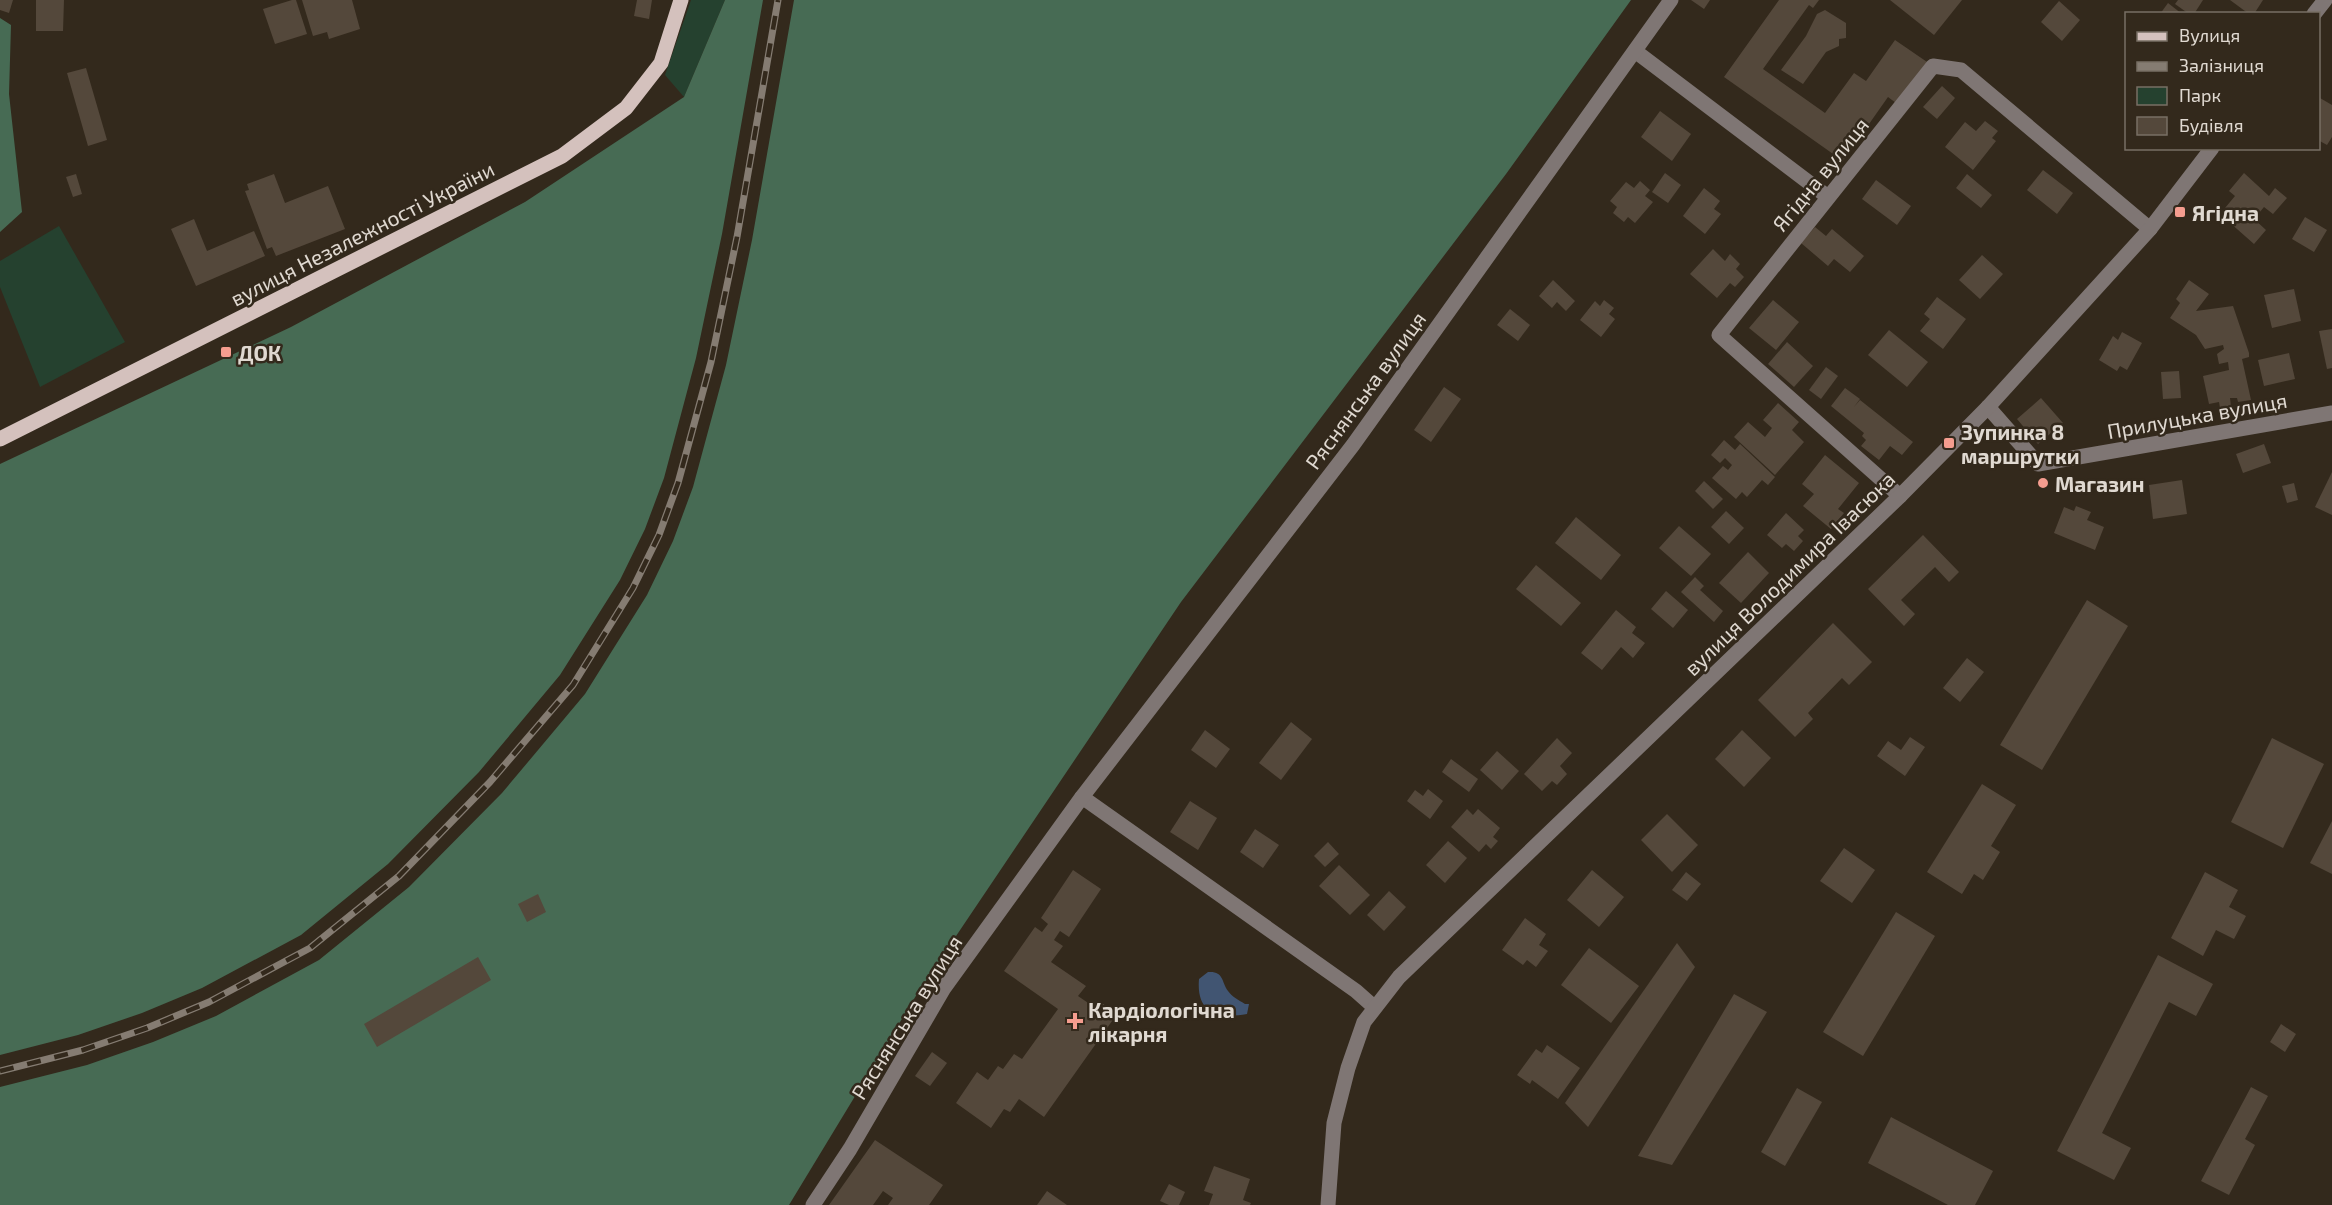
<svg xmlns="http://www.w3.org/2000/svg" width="2332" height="1205" viewBox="0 0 2332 1205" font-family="'Exo 2',sans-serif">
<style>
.green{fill:#25412f}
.forest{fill:#476b54}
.water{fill:#415572}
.building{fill:#54483b}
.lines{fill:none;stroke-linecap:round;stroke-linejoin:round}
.minor{stroke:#7f7674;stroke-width:15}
.major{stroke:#d4c1bd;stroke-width:15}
.rail-casing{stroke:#857c72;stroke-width:7}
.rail{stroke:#33291c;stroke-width:4.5;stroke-dasharray:14;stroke-linecap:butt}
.poi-dot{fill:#f59d8f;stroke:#33291c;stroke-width:2}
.labels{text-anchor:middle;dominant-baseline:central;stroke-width:5;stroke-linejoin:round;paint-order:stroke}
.street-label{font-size:21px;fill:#e0d9d1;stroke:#33291c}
.poi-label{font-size:21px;font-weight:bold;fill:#e0d9d1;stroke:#33291c;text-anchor:start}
</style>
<rect width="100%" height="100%" fill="#33291c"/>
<g class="green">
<path d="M691,0h34l-41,97 -19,-22z"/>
<path d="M59,226l66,116 -85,45 -40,-100v-26z"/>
</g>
<g class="forest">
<path d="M725,0h38l-41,234 -26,124 -32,120 -19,51 -25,51 -60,95 -81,97 -91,92 -87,71 -99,53 -60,25 -64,22 -78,20v-591l291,-137 234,-125 159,-105z"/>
<path d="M794,0h837l-125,174 -325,428 -264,392 -128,211h-789v-118l87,-22 66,-23 63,-26 103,-56 90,-73 93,-94 83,-99 62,-99 26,-54 20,-54 33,-122 26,-125z"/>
<path d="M0,18l11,7 -2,69 13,118 -22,20z"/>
</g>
<path class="water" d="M1208,972c16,-1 13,9 20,19 4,6 11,9 17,13h4l-2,10c-29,5 -51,0 -48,-35z"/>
<g class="building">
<path d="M0,0h13l-4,13 -9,-3z"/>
<path d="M36,0h28l-1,31h-27z"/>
<path d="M292,0h4l11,34 -32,10 -12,-35z"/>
<path d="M302,0h50l8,29 -31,10 -2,-7 -14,4z"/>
<path d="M637,0h15l-3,19 -15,-3z"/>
<path d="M1691,0h19l-6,9z"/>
<path d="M1779,0h40l-6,8 -4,-3 -46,64 62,44 29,-40 12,8 29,-41 35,24 -30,42 -12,-9 -45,64 -119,-84z"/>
<path d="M1890,0h72l-28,35z"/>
<path d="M2178,0h25l-9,14h-5l-14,-10z"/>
<path d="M2230,0h33l-9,14h-5z"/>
<path d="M2059,1l21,19 -18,21 -21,-19z"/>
<path d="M2168,3l14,11h-22z"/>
<path d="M1825,10l21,13v15l-7,1v7l-13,6 -23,32 -22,-14 25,-34 11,-22z"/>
<path d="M86,68l21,72 -19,6 -21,-73z"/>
<path d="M1942,86l13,12 -18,21 -14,-12z"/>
<path d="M2320,98l12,7v32l-5,8 -9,-5z"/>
<path d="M1660,111l31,23 -19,27 -31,-24z"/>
<path d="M1985,121l13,10 -6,7 4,3 -23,29 -28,-23 20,-25 11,9z"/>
<path d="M2043,170l30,23 -16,21 -30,-24z"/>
<path d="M1665,173l16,12 -13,18 -16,-11z"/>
<path d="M2244,173l25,23 6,-8 12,10 -14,16 -9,-7 -10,12 12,11 -12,14 -34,-30 15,-18 -6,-5z"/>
<path d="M76,174l6,20 -9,3 -7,-20z"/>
<path d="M274,174l11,29 43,-17 17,43 -69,27 -4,-9 -5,2 -22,-58 4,-1 -2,-6z"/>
<path d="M1967,174l25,21 -11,13 -25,-20z"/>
<path d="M1876,180l35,26 -14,19 -35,-26z"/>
<path d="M1640,181l10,9 -5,6 8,6 -18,21 -7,-6 -4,5 -11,-9 4,-6 -7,-6 16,-19 8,6z"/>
<path d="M1704,188l16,13 -6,8 7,5 -16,20 -22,-18z"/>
<path d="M2305,217l22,13 -13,22 -22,-13z"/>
<path d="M194,219l13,32 47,-20 11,25 -69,30 -25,-57z"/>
<path d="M1815,227l11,9 6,-7 32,27 -14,16 -16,-13 -6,7 -27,-23z"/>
<path d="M1713,249l12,12 5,-7 10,10 -4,5 8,8 -9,10 -5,-4 -13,15 -27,-24z"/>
<path d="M1982,255l21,19 -23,25 -21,-19z"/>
<path d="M1553,280l22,21 -9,10 -9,-9 -5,6 -13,-12z"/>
<path d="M2189,280l20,14 -13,17 37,-5 16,47v4l-7,2 9,41 -13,2 -1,-4h-7l1,8 -7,2h-4l-1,-6 -10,2 -6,-28 26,-6 -1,-8 -9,2 -2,-10 7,-5 -1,-4 -18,4 -9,-14 -26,-17 10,-15 -4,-4z"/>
<path d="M2294,289l7,32 -29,7 -8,-33z"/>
<path d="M1937,297l29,22 -23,30 -23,-18 10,-12 -6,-5z"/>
<path d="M1604,300l10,8 -5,6 6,5 -14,18 -21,-17 15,-19 5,5z"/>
<path d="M1773,300l26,22 -23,28 -27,-22z"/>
<path d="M1510,309l20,16 -12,16 -21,-16z"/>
<path d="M2332,329v39l-5,1 -8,-38z"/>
<path d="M1889,330l39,32 -21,25 -39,-32z"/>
<path d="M2122,332l20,11 -15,27 -7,-4 -3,5 -18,-11 14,-24 5,4z"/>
<path d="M1787,342l26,24 -19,21 -26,-23z"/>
<path d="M2289,353l6,26 -31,7 -6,-26z"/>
<path d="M1826,367l12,9 -17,23 -12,-9z"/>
<path d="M2179,371l2,27 -18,1 -2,-27z"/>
<path d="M1444,387l17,12 -30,43 -17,-12z"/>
<path d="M1845,388l15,11 -6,8 6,-7 53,42 -11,13 -12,-9 -11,14 -18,-14 5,-6 -4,-4 2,-3 -33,-27z"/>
<path d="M2041,398l22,25 -25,21 -21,-25z"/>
<path d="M1778,403l21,19 -7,8 12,12 -29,33 -41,-38 14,-15 17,15 7,-9 -9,-8z"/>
<path d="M1724,440l11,10 5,-6 35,33 -7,8 -6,-5 -15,17 -5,-5 -6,7 -24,-21 11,-12 5,4 4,-5 -7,-7 -5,5 -9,-8z"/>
<path d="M2264,444l7,19 -28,10 -7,-19z"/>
<path d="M1825,455l34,28 -21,26 6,4 -13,16 -28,-23 11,-12 -12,-10z"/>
<path d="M2332,472v43l-17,-8z"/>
<path d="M2182,480l5,34 -34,5 -4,-34z"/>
<path d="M1704,481l19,18 -10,10 -18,-18z"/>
<path d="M2294,483l4,17 -11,3 -5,-17z"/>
<path d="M2076,506l15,6 -4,8 17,7 -9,23 -41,-17 10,-26 10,4z"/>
<path d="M1726,511l18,17 -15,16 -18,-17z"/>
<path d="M1786,513l18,17 -6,6 5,5 -9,10 -8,-7 -4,4 -15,-13z"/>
<path d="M1576,517l45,38 -20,25 -46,-37z"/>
<path d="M1679,526l32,28 -20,22 -32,-28z"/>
<path d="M1923,535l36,37 -10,10 -14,-15 -34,33 14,14 -11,12 -36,-37z"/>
<path d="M1748,552l21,21 -28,30 -22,-20z"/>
<path d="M1536,565l45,38 -20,23 -45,-37z"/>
<path d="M1695,577l9,9 -4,4 23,21 -9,11 -33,-30z"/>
<path d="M1666,591l22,19 -15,18 -22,-19z"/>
<path d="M2087,600l41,26 -86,144 -42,-25z"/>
<path d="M1616,610l20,17 -4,6 13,10 -12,15 -12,-11 -19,23 -21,-17z"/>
<path d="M1833,623l39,39 -23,23 -7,-7 -34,35 5,6 -18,18 -37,-37z"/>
<path d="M1967,658l17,14 -24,30 -17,-14z"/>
<path d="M1291,722l21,17 -31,41 -22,-17z"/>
<path d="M1205,730l25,19 -14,19 -25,-18z"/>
<path d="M1742,730l29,28 -27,29 -29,-28z"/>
<path d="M1910,737l15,10 -20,29 -28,-20 11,-15 13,9z"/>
<path d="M1557,738l15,15 -12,13 7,8 -10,11 -5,-4 -10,10 -18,-17z"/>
<path d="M2272,738l52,26 -41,84 -52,-26z"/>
<path d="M1497,751l22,20 -17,19 -22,-20z"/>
<path d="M1451,759l27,20 -9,13 -27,-20z"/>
<path d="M1982,784l34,21 -25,41 9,6 -17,28 -9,-6 -12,20 -35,-22z"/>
<path d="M1428,789l15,12 -13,18 -23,-18 8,-11 8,6z"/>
<path d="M1190,801l27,17 -19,32 -28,-18z"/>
<path d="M1467,809l6,6 5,-6 22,19 -7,9 5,4 -7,8 -5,-5 -7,8 -28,-25z"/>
<path d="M1667,814l31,31 -26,27 -31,-32z"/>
<path d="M2332,821v53l-22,-11z"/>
<path d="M1255,829l24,16 -16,23 -23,-16z"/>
<path d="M1448,841l19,17 -22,25 -19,-18z"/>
<path d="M1328,842l11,12 -14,13 -11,-11z"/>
<path d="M1844,848l31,22 -23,33 -32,-22z"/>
<path d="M1339,865l31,30 -20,20 -31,-29z"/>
<path d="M1073,870l28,19 -32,48 -9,-6 -6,9 9,6 -12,16 35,24 -8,10 19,13 5,-6 15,11 -73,103 -25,-18 -9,13 -6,-3 -13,19 -35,-25 21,-31 11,8 10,-14 5,3 11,-15 8,5 36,-50 -54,-38 31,-44 7,5 6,-8 -7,-6z"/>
<path d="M1592,870l32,27 -25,30 -32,-27z"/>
<path d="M1686,872l15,12 -14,17 -15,-11z"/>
<path d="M2205,872l33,18 -9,17 17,9 -12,23 -18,-9 -13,26 -32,-18z"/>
<path d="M1389,891l17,16 -22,24 -17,-16z"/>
<path d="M538,894l8,18 -19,10 -9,-18z"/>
<path d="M1896,912l39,24 -72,120 -40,-24z"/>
<path d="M1525,918l21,16 -7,11 9,6 -12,16 -9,-7 -4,5 -21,-15z"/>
<path d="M1677,943l18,24 -107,160 -23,-24z"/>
<path d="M1589,948l50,38 -28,37 -50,-38z"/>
<path d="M2158,955l55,29 -17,32 -27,-14 -67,131 29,15 -17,32 -57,-29z"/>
<path d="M478,957l13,23 -114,67 -13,-23z"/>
<path d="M1734,994l33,18 -95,153 -34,-9z"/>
<path d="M2281,1024l15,10 -11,18 -15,-10z"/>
<path d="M1547,1045l33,23 -22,31 -26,-19 -2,4 -13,-9 19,-26 6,4z"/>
<path d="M932,1052l15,11 -17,23 -15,-10z"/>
<path d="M2251,1087l17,9 -23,43 10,6 -26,50 -28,-14z"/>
<path d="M1797,1088l25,14 -37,64 -24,-14z"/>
<path d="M1891,1117l102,54 -18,34h-27l-80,-42z"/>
<path d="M875,1140l68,45 -14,20h-41l5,-7 -10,-7 -10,14h-44z"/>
<path d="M1214,1166l36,13 -7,21 8,3 -1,2h-41l4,-11 -9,-3z"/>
<path d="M1169,1184l16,8 -6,13h-10l-9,-4z"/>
<path d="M1047,1191l20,14h-30z"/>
</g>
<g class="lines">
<g class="minor">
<path d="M2314,14l11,-14"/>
<path d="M1635,51l193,146"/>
<path d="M1988,407l50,57 294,-51"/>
<path d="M1900,496l-181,-161 214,-269 28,4 189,159"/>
<path d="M1082,797l274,194 18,16"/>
<path d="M813,1205l37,-56 94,-161 138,-191 271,-352 318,-445"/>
<path d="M1328,1205l6,-82 14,-55 16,-46 35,-45 501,-481 88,-89 162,-178 62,-81"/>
</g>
<path class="major" d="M0,439l562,-283 64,-48 35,-45 20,-63"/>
<defs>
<path id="rail" d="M0,1071l83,-21 64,-22 62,-26 101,-54 89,-72 91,-94 83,-97 60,-97 26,-53 19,-52 33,-121 26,-125 41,-237"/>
</defs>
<use href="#rail" class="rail-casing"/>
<use href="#rail" class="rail"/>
</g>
<g class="poi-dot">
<rect x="2174" y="206" width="12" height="12" rx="3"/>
<rect x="220" y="346" width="12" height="12" rx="3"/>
<rect x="1943" y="437" width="12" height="12" rx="3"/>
<circle cx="2043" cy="483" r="6"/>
<path d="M1072 1012h6v6h6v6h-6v6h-6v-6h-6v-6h6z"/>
</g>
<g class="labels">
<g class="street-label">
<text transform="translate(1820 174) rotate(-51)">Ягідна вулиця</text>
<text transform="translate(362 233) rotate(-27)">вулиця Незалежності України</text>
<text transform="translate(1365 390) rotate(-54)">Ряснянська вулиця</text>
<text transform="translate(2197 415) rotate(-10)">Прилуцька вулиця</text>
<text transform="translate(1789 573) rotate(-44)">вулиця Володимира Івасюка</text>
<text transform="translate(906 1017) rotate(-58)">Ряснянська вулиця</text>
</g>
<g class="poi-label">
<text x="2192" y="212">Ягідна</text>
<text x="238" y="352">ДОК</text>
<text x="1961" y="431">Зупинка 8<tspan x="1961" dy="24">маршрутки</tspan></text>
<text x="2055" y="483">Магазин</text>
<text x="1088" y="1009">Кардіологічна<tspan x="1088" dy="24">лікарня</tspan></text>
</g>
</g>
<rect x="2125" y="12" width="195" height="138" fill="#33291c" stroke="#786f64" stroke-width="1.5"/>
<rect x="2137" y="32" width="30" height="9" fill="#d4c1bd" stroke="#786f64" stroke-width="1.5"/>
<text x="2179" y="42" font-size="18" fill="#e0d9d1">Вулиця</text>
<rect x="2137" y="62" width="30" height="9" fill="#857c72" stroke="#786f64" stroke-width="1.5"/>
<text x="2179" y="72" font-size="18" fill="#e0d9d1">Залізниця</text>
<rect x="2137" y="87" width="30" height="18" fill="#25412f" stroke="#786f64" stroke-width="1.5"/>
<text x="2179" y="102" font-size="18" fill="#e0d9d1">Парк</text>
<rect x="2137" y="117" width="30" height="18" fill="#54483b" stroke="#786f64" stroke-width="1.5"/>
<text x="2179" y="132" font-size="18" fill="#e0d9d1">Будівля</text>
</svg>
